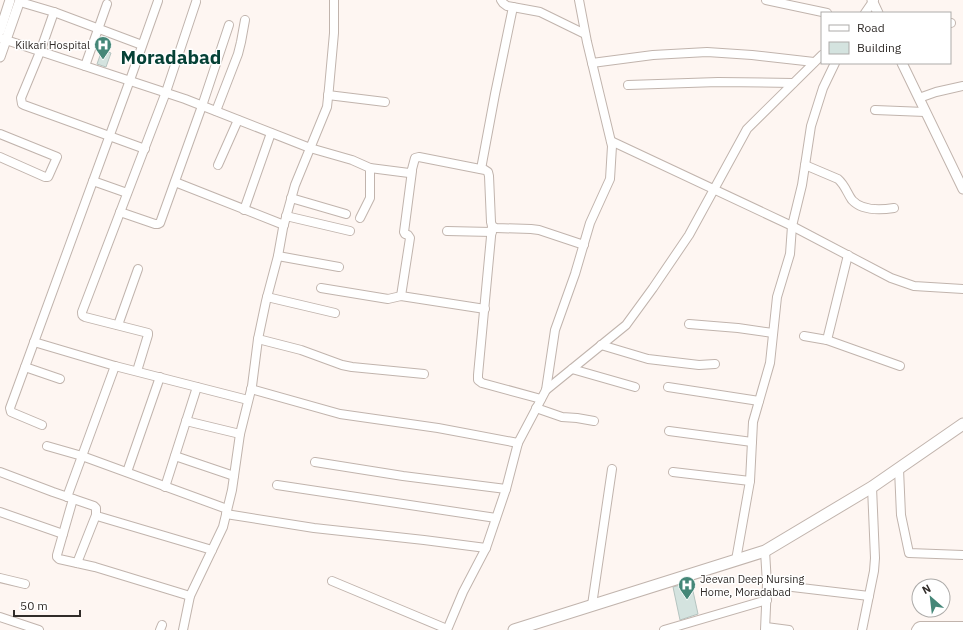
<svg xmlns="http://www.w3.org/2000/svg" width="963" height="630" viewBox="0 0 963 630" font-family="'IBM Plex Sans',sans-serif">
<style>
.building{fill:#d4e3df;stroke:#b5c4c0}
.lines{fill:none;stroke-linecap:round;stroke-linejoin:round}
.minor-casing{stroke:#c1b4ad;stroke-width:10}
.tertiary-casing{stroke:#c1b4ad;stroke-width:11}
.secondary-casing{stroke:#c1b4ad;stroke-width:13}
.minor{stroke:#fff;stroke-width:8}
.tertiary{stroke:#fff;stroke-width:9}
.secondary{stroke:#fff;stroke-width:11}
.labels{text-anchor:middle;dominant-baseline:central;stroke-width:3;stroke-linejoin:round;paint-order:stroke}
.poi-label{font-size:11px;fill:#312c29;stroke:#fff;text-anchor:end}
.town-label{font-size:19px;font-weight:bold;fill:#054136;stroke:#fff}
</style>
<rect width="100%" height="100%" fill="#fef6f2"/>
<g class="building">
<path d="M102,50l9,3 -5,14 -9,-3z"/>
<path d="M691,582l7,32 -18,6 -7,-33z"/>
</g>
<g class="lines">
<defs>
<g id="minor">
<path d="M501,0l2,3 4,3 33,6 45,22"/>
<path d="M766,0l61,13"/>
<path d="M20,2l34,10 88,33"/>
<path d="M54,12l-14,40 -19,46 1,6 2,1 121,44"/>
<path d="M865,13l9,-13"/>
<path d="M950,23h1"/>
<path d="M0,38l185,61 125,49 42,12 18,8 39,5h2l4,-15 4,-1 66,13 3,2 1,4 2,46 1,4 4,2 35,1 8,1 45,15"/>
<path d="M592,63l61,-8 54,-3 45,3 62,7"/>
<path d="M85,66l22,-62"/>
<path d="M628,85l90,-3 75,1"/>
<path d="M328,95l57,7"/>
<path d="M919,98l17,-6 27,-6"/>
<path d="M875,110l50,2"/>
<path d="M216,111l22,-57 3,-12 4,-22"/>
<path d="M0,134l57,23 -8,18 -1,2h-3l-45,-20"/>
<path d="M611,141l181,85 99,52 23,8 49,3"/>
<path d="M218,165l20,-45"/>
<path d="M805,165l33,14c7,6 9,14 14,21 10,11 29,10 42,8"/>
<path d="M481,169l14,-75 18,-87"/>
<path d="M93,181l34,12"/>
<path d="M175,182l109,43"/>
<path d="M291,198l55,16"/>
<path d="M244,210l27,-77"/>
<path d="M120,212l35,12h3l2,-1 42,-117 27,-81"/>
<path d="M286,216l64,15"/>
<path d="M360,218l10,-20v-30"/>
<path d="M492,226l-14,149v5l4,3 59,16"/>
<path d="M447,231l45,1"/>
<path d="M278,256l61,11"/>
<path d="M321,288l67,11 13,-3 84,13"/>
<path d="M401,296l9,-58 -2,-3 -3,-1 -1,-2 8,-61"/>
<path d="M267,297l68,16"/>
<path d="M689,324l49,4 35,5"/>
<path d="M118,325l20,-56"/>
<path d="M804,336l23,4 73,26"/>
<path d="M258,339l43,11 41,15 10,2 72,7"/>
<path d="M827,340l21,-85"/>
<path d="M34,342l81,24 133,34"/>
<path d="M601,345l47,14 51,6 16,-1"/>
<path d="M25,367l35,12"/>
<path d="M572,369l63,18"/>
<path d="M137,371l11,-36v-2l-63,-16c-3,-1 -3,-2 -3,-5l84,-220 30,-90"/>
<path d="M668,387l91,14"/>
<path d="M251,389l89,25 98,14 80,15"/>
<path d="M546,390l80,-65 27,-37 36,-53 58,-106 75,-74"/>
<path d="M536,408l26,9 15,1 17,3"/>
<path d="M186,421l54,13"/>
<path d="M42,425l-31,-13 -1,-4 120,-328 28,-79"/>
<path d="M669,431l83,11"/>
<path d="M47,446l35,10 145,53"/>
<path d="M175,456l59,20"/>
<path d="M315,462l88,14 103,13"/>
<path d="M899,469l2,46 8,38 54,2"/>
<path d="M0,472l53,20 41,14 2,2v7l1,1 115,34"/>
<path d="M127,472l33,-95"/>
<path d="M673,472l77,9"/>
<path d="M277,485l219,33"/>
<path d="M165,487l32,-100"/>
<path d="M67,497l48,-131"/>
<path d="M73,499l-16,56v2l2,2 36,8 95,29"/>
<path d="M0,512l63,22"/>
<path d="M226,514l88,14 110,12 62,8"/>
<path d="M765,551l2,33 -2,46"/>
<path d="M736,560l14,-79 3,-59 17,-59 7,-66 13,-43 2,-28 10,-41 9,-59 12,-38 12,-25"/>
<path d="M77,563l19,-48"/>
<path d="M0,578l25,6"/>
<path d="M332,581l115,48"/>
<path d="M767,584l102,12"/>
<path d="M592,605l20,-136"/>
<path d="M0,617l39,13"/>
<path d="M766,627l23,3"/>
<path d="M160,630l2,-5"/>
<path d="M183,630l7,-34 33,-69 9,-37 8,-56 12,-48 6,-47 8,-38 12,-45 5,-28 12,-43 32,-78 2,-19 5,-55v-33"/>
<path d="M447,630l16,-38 23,-44 20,-59 12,-46 28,-53 9,-60 20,-56 15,-51 20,-44 2,-33 -25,-104 -8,-42"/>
<path d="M664,630l103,-30"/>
<path d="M862,630l12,-59 1,-13 -3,-71"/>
<path d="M916,630l2,-3 2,-1h43"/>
</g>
<g id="tertiary">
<path d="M872,0l6,13"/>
<path d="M0,31l10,-31"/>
<path d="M0,57l20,-57"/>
<path d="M902,63l61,126"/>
</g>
<path id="secondary" d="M514,630l251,-79 107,-64 91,-63"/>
</defs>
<use href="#minor" class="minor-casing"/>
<use href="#tertiary" class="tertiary-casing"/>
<use href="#secondary" class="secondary-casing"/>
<use href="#minor" class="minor"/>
<use href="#tertiary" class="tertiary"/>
<use href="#secondary" class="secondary"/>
</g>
<defs>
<symbol id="hospital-pin" viewBox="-11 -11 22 30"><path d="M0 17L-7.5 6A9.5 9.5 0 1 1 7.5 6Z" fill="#458778" stroke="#fff"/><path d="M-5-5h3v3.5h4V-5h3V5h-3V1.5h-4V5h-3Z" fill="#fff"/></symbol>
</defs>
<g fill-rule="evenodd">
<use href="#hospital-pin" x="93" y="35" width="20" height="27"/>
<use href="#hospital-pin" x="677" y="575" width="20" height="27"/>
</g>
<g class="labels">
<g class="poi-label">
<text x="90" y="45">Kilkari Hospital</text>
<text x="700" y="579" text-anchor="start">Jeevan Deep Nursing<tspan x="700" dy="13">Home, Moradabad</tspan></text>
</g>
<g class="town-label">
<text x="171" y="57">Moradabad</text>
</g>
</g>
<rect x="821" y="12" width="130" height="52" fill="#ffffff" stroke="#adaba9"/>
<rect x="829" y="25" width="20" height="6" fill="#ffffff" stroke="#adaba9"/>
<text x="857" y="32" font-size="12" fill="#312c29">Road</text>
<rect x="829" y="42" width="20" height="12" fill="#d4e3df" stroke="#adaba9"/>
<text x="857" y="52" font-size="12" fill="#312c29">Building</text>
<g transform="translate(931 598) rotate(332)"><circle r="19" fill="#ffffff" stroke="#adaba9"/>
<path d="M0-3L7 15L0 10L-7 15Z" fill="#458778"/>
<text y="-6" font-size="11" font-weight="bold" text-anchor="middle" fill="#312c29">N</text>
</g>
<path d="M14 610v6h66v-6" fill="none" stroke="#312c29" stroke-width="2"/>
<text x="20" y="610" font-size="12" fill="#312c29" stroke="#ffffff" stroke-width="3" paint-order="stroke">50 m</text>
</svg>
